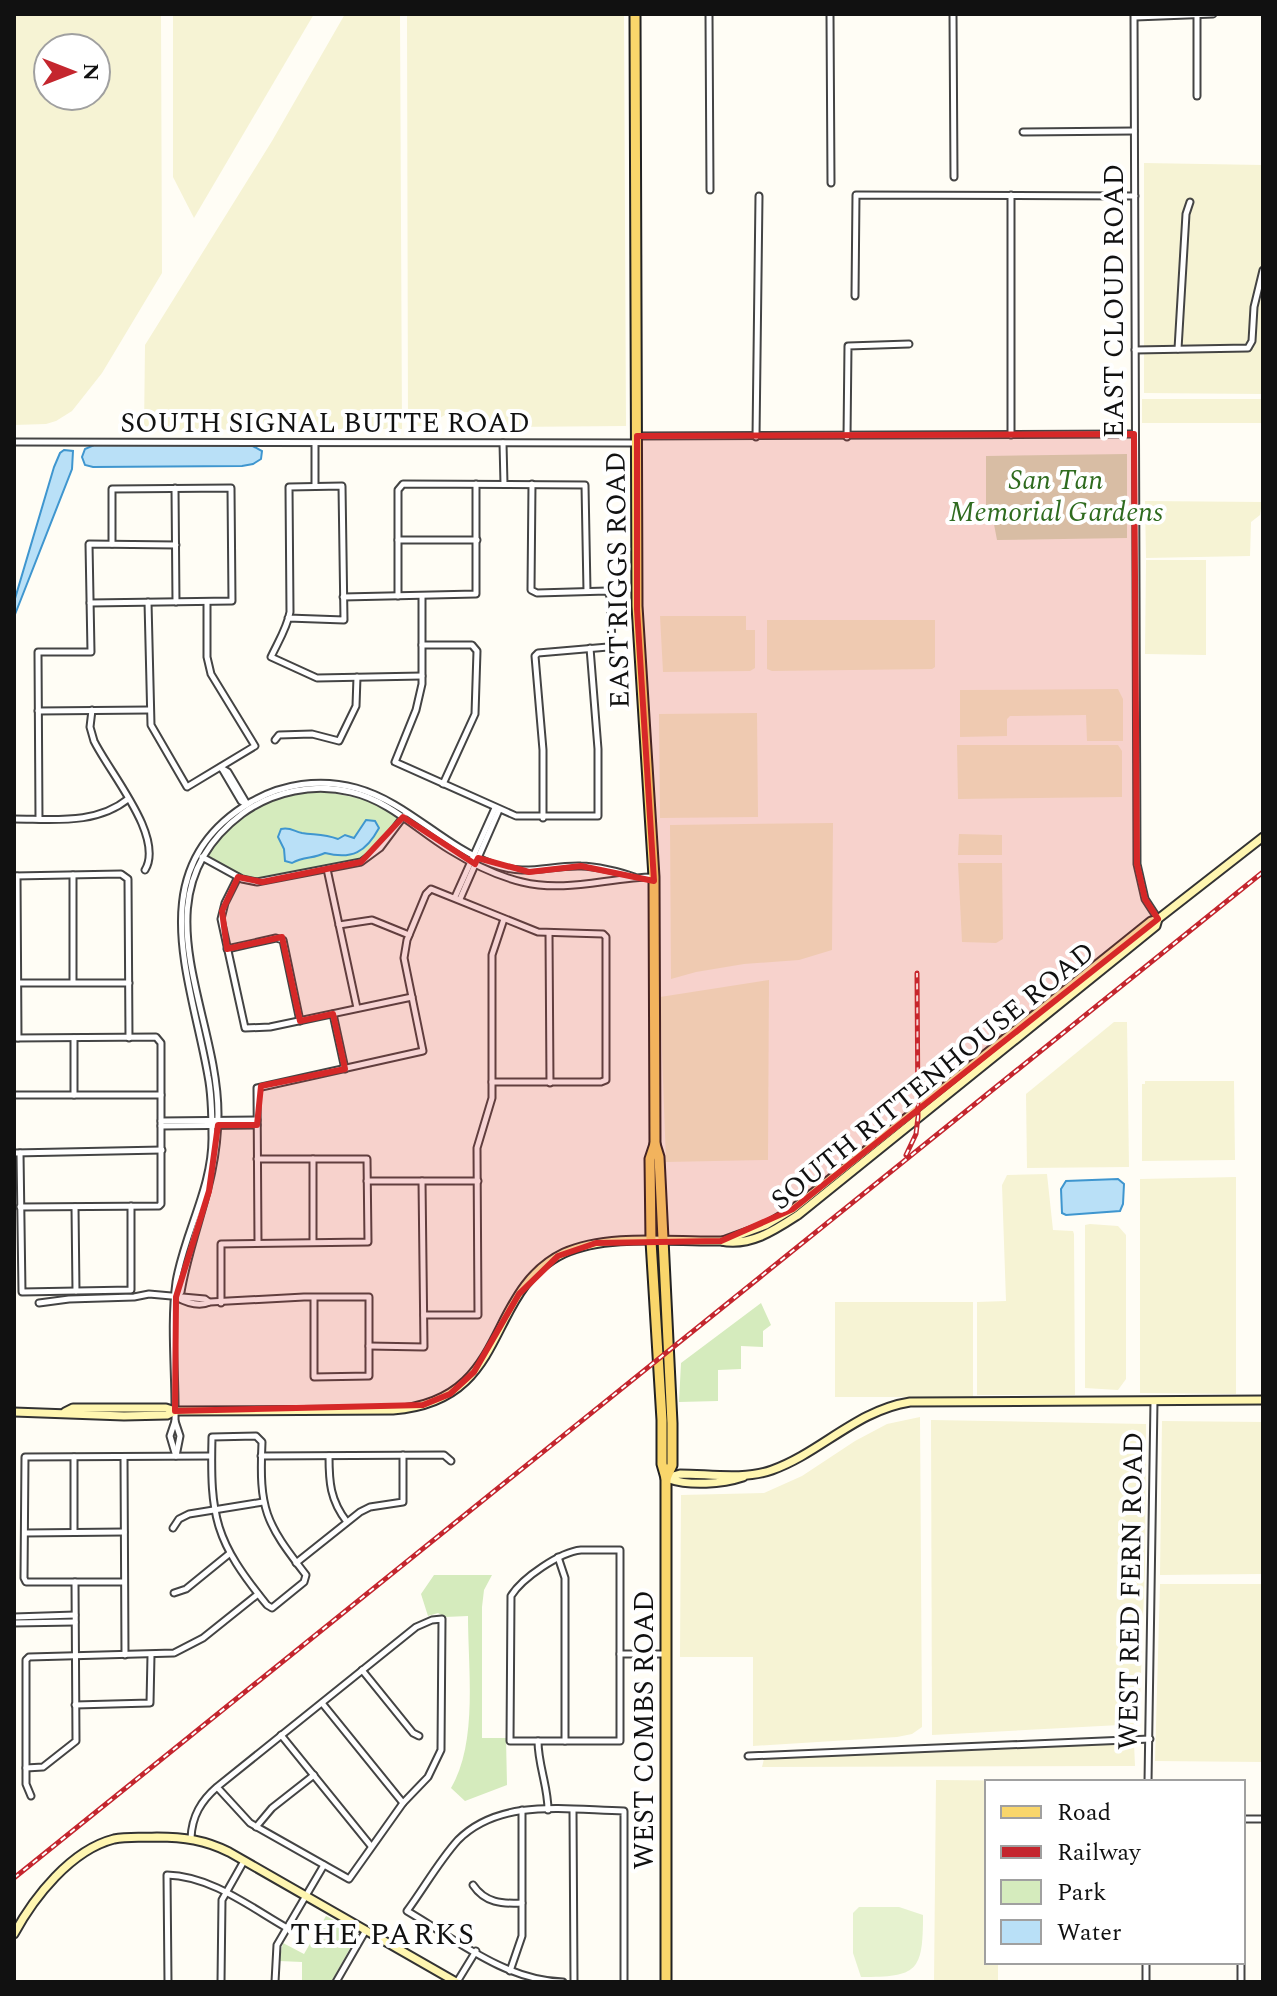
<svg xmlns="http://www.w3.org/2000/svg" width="1277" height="1996" viewBox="0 0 1277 1996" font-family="Spectral,serif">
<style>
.farmland{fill:#f6f3d4;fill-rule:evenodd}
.green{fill:#d5ebbd}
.cemetery{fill:#d9e3c4}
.pitch{fill:#e6f2cf}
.water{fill:#b9e0f7;stroke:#3f96cf;stroke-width:2}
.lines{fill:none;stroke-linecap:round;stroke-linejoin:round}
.street-casing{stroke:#444;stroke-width:9}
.secondary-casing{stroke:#333;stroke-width:11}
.primary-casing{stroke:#222;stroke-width:13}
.street{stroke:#fff;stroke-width:5}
.secondary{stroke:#fff6b0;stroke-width:7}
.primary{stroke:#f9d66b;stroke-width:9}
.rail-casing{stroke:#c4262e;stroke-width:5}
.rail{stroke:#fff;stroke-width:2;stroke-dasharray:6;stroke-linecap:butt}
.marked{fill:#d62828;fill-opacity:0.2;stroke:#d62828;stroke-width:6;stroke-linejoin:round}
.labels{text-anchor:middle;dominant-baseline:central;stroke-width:8;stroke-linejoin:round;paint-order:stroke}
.street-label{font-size:28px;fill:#111;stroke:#fff}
.park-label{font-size:28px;font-style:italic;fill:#2f6b1f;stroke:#fff}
.neighbourhood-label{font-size:30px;letter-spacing:2px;fill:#111;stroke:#fff}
</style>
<rect width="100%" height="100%" fill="#fffdf5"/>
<g class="farmland">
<path d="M14,14h147l1,259 -60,100 -30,38 -16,10 -10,3 -32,1zM48,48h48v48h-48z"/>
<path d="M173,14h141l-120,204 -21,-41z"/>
<path d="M345,14h55l2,415 -258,1 1,-85 127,-204z"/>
<path d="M407,14h217l2,412 -121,1 -35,-15h-11l-11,1 -21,13h-19z"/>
<path d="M1144,163l119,2v229l-119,-1z"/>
<rect x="1142" y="399" width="121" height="24"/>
<path d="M1145,501l117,1 -2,13 -9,7 -1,34 -104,2z"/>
<path d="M1146,560h60v95l-61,-1z"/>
<path d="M660,616h86v14h9v38l-5,3 -87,1z"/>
<path d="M767,620h168v47l-3,2 -160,2 -5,-2z"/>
<path d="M1118,689l5,10v42h-36l-1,-26 -76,1 -3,3v17l-47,1v-47z"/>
<path d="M757,713l1,104 -98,1 -1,-104z"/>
<path d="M957,745h161l4,6v46l-164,2z"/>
<path d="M833,823l-1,127 -33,10 -55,4 -48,8 -25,7 -1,-154z"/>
<path d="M959,834l43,1v20h-44z"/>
<path d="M958,863h44l1,76 -7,4 -34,-1z"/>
<path d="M769,980l-1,180 -102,2 -6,-165z"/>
<path d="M1114,1022h13l2,145 -102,1 -1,-74z"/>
<path d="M1145,1081h89l1,79 -93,1v-77h3z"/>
<path d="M1047,1174l6,56 20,1 1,3 1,161h-98v-93l29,-1 -4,-116 5,-10z"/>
<path d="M1236,1177v217l-96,-1v-214z"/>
<path d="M1090,1224l28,2 8,9v144l-8,11 -33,-2v-163z"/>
<rect x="835" y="1302" width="138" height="95"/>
<path d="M920,1417l2,310 -10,7 -15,3 -144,9v-89h-73l1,-162 83,-2 38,-17 53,-35 32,-17z"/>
<path d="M931,1420l215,4 -1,144 -6,156 -207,11z"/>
<path d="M1162,1421l101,1v152l-103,1z"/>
<path d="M1160,1584h103v178l-108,-1z"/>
<path d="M1134,1743l1,23 -373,1 2,-8z"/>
<path d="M936,1780l202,2h-151v180h11v20h-64z"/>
</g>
<g class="green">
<path d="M320,791l50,9 30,17 -23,31 -16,12 -100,21 -22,-5 -34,-19c33,-44 61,-60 115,-66z"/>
<path d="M761,1303l10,22 -8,6v16l-22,-1v23l-23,1v31l-39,1 2,-39z"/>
<path d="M434,1575h58l-8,15 -2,17v131h24l1,47 -42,16 -14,-13c27,-46 17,-119 17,-172l-23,1 -7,-4 -10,3 -7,-22z"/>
<path d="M326,1916l30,15 1,5 -26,46h-29v-20l-23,-1 4,-18 21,11z"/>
</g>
<path class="cemetery" d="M1127,454v84l-130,2 -4,-21 -7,-7v-56z"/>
<path class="pitch" d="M859,1907h40l24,8c0,57 -6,62 -62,62l-8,-24v-40z"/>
<g class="water">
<path d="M249,444l13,7 -1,8 -8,5 -11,2 -149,1 -8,-2 -3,-8 3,-8 9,-4z"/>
<path d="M64,450l9,1 -1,18 -58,148v-15l40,-135 6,-14z"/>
<path d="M366,820l9,1 4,7c-13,24 -27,32 -54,25 -12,6 -21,3 -33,10l-7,-2 -1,-12 -6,-12 3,-8c10,-2 12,2 21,4 13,2 22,1 36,6l7,-4 9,3z"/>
<path d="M1118,1179l6,5 -1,20 -3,7 -54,4 -4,-2 -1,-24 5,-8z"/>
</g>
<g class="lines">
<defs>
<g id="street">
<path d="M709,14l1,176"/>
<path d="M830,14l1,169"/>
<path d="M953,14l1,163"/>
<path d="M1134,14l3,850 8,35 13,20"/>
<path d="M1135,17l78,-3"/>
<path d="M1197,96v-80"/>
<path d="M1023,132l111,-1"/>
<path d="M855,296l1,-101 279,1"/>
<path d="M1178,349l8,-135 4,-12"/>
<path d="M1135,350l113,-2 4,-7 2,-34 9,-37"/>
<path d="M1011,435v-240"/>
<path d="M637,436l497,-2"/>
<path d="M756,437l3,-241"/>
<path d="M847,437l1,-91 61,-2"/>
<path d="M14,442l623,1"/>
<path d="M315,443v43"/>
<path d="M503,443l1,41"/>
<path d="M532,484l-1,106 6,3 70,-2 3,5 2,48 -4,3 -70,6 -3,3 8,94v68"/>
<path d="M175,488l1,114"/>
<path d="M398,540h79"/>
<path d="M398,596v-106l5,-6 182,1 2,106"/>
<path d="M422,596v88l-6,26 -21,52 121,54h82v-67l-8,-101"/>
<path d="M343,597l133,-3v-110"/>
<path d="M148,602l3,123 36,62 68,-41 -44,-72 -4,-17v-55"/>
<path d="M90,603l142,-2 -1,-113 -119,1v55"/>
<path d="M288,618l56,2 -2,-134 -53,1 1,125c-3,16 -12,30 -19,45l46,21 105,-2"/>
<path d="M422,645h50l5,6 -2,63 -32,70"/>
<path d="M92,710l-2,17 4,14c15,31 71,96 51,129"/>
<path d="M38,711l111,-1"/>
<path d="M275,740l4,-5 33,-1 27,7 17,-35 1,-29"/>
<path d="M221,767l20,34 5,3"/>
<path d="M221,768l7,4 19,32"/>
<path d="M14,819c39,0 82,6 114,-20"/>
<path d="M39,819l-1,-167h53l-2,-108 87,1"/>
<path d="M202,857l40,22 15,3 104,-20 19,-14 24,-32"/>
<path d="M327,869l30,139"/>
<path d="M73,875v107"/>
<path d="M14,876l107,-2 7,5 1,159"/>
<path d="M17,876l1,162"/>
<path d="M238,877l-13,26 -4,16 24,109 25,-1 142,-30"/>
<path d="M455,897l40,-89"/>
<path d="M460,899l39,-89"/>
<path d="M339,925l33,-5 37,15"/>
<path d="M549,933l1,150"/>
<path d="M227,949l49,-11 7,2 17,81"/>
<path d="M18,983h111"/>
<path d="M333,1014l12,55"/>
<path d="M14,1038l142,-1 5,6v161l-2,2 -139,1"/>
<path d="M14,1095h147"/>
<path d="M74,1095v-57"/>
<path d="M161,1121l96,-1"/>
<path d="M161,1126l96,-1"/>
<path d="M14,1153l148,-3"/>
<path d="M20,1153l2,139 109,-2v-84"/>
<path d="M367,1181h111"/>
<path d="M75,1207l1,84"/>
<path d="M313,1242v-83"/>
<path d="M258,1243l-1,-155 166,-37 -19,-93 3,-18 19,-46 5,-5 107,43 65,2 3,3v143l-5,2h-109"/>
<path d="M176,1297c11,6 23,10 34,5l94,-5h65v79l-55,1v-80"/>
<path d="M177,1297l4,-5c11,-64 37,-110 37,-178 0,-104 -84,-219 24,-300 31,-23 72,-31 109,-22 39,9 66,38 99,58 21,13 47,26 72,32 45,11 87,-5 132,-5"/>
<path d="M39,1303l30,-4 65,-2 15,-3 56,5 4,3"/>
<path d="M221,1303v-59l147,-2 -1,-83h-110"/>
<path d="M424,1315h54l-1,-167 15,-50v-143l12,-36"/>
<path d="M369,1346l55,1 -2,-166"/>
<path d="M256,1436l6,6c-3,68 3,80 44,133l-2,7 -32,26 -5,-3c-52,-64 -57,-87 -55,-168z"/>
<path d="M175,1453l-5,-17 5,-15"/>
<path d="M176,1456l4,-20 -5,-15c1,-44 -5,-96 1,-139 8,-49 37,-95 36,-146 0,-20 0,-40 -4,-60 -17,-98 -68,-209 43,-274 31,-18 69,-24 105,-14 51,14 86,57 136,76 34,13 56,1 89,2 13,0 41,6 53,11"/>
<path d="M261,1456l183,-1 7,6"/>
<path d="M329,1456c0,26 1,44 18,66"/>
<path d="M124,1457l1,198"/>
<path d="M173,1528l6,-9 10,-5 74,-12"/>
<path d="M74,1532v-75"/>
<path d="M25,1533l99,-1"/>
<path d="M581,1550h39v191h-110l1,-145c11,-18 49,-44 70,-46z"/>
<path d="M558,1557l7,21v163"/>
<path d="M296,1563l64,-51 10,-5 33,-5v-47"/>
<path d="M124,1582h-98l-2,-4 1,-121 186,-1"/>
<path d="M174,1593l12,-4 43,-35"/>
<path d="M14,1617l61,-2"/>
<path d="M14,1623l61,-1"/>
<path d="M620,1654h46"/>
<path d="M362,1670l51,63 6,3"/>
<path d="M322,1703l81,100"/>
<path d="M75,1705l75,-2 1,-48"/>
<path d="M281,1735l90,111"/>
<path d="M538,1741c0,24 10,45 10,69"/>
<path d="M748,1756l402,-17"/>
<path d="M26,1768l17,-1 33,-26 -1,-159"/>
<path d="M1148,1782l6,-381"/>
<path d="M31,1796l-5,-12v-124l3,-3 145,-4 29,-15 55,-44"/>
<path d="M573,1810l1,172"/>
<path d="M1243,1819h20"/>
<path d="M256,1827l16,-19 42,-33"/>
<path d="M191,1838c1,-22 10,-37 26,-51l199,-160 16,-7 10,-1 -1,131 -13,27 -25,26 -54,76 -99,-56 -33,-36"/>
<path d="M473,1885c12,18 29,19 49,18"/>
<path d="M510,1971l12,-35v-126"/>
<path d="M168,1982l-1,-107c44,1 83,32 120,53"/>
<path d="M221,1982l1,-82 22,-39"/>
<path d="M275,1982l2,-37 47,-80"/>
<path d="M336,1982l30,-52"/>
<path d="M457,1982l19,-31"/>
<path d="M563,1982c-57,-1 -108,-43 -156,-71 17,-23 32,-50 51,-71 43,-43 111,-30 166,-29v171"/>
<path d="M1146,1982v-20"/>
<path d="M1241,1982v-20"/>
</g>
<g id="secondary">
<path d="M723,1241l43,-16 27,-16 358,-288 7,-2 105,-82"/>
<path d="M14,1412l110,4 43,-1 8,-4"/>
<path d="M65,1412l8,-4h93l9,3 218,-1c119,-9 90,-118 171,-157 44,-20 110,-11 157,-12 29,6 54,-11 77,-26l326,-263 32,-26 2,-7"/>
<path d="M666,1478l14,-4c29,0 64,6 92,-4 48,-17 85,-60 138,-68l353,-2"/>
<path d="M669,1479c21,7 53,5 74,-2"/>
<path d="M14,1934c20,-37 57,-84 100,-95 14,-3 29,-1 43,-2 27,0 48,3 72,15l227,130"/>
</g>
<g id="primary">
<path d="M635,14l2,592 17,271 1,267 4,13 13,266v42l-6,13"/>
<path d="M655,1144l-5,15 1,82 11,179v44l4,14v504"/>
</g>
</defs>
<use href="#street" class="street-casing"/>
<use href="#secondary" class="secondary-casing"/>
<use href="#primary" class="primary-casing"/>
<use href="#street" class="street"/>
<use href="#secondary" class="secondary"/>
<use href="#primary" class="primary"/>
<defs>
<g id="rail">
<path d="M906,1155l10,-21 2,-17 -1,-144"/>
<path d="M14,1878l1249,-1006"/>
</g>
</defs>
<use href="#rail" class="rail-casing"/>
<use href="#rail" class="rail"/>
</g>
<path class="marked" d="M1134,434l3,430 8,35 13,20 -365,290 -72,32 -125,2 -38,13 -39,38 -45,78 -24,22 -27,11 -248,6 1,-114 33,-106 9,-66h39l4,-39 84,-17 -12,-55 -33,7 -18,-84 -55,12 -5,-38 16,-34 24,5 99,-20 42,-45 72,47 3,-6 51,14 52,-6 73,15 -17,-272v-173z"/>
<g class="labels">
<g class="street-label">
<text transform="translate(1114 301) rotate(-90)">EAST CLOUD ROAD</text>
<text x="325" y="423">SOUTH SIGNAL BUTTE ROAD</text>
<text transform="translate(618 580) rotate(-91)">EAST RIGGS ROAD</text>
<text transform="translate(933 1076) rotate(-39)">SOUTH RITTENHOUSE ROAD</text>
<text transform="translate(1131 1591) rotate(-89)">WEST RED FERN ROAD</text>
<text transform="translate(644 1730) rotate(-90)">WEST COMBS ROAD</text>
</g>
<g class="park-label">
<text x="1056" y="480">San Tan<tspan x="1056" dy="32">Memorial Gardens</tspan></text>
</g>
<g class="neighbourhood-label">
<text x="383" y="1935">THE PARKS</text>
</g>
</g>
<rect width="1277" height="1996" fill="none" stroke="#111111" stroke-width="32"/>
<rect x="985" y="1780" width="260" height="184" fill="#ffffff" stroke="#a0a0a0" stroke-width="2"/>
<rect x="1001" y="1806" width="40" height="12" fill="#f9d66b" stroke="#a0a0a0" stroke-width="2"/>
<text x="1057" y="1820" font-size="24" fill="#111111">Road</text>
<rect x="1001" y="1846" width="40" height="12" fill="#c4262e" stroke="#a0a0a0" stroke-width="2"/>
<text x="1057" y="1860" font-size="24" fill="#111111">Railway</text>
<rect x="1001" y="1880" width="40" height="24" fill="#d5ebbd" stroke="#a0a0a0" stroke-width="2"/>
<text x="1057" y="1900" font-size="24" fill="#111111">Park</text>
<rect x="1001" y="1920" width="40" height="24" fill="#b9e0f7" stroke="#a0a0a0" stroke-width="2"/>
<text x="1057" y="1940" font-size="24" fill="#111111">Water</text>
<g transform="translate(72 72) rotate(90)"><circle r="38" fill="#ffffff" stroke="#a0a0a0" stroke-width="2"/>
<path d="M0-6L14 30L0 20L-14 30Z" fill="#c4262e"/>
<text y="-12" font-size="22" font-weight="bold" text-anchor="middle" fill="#111111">N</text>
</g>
</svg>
